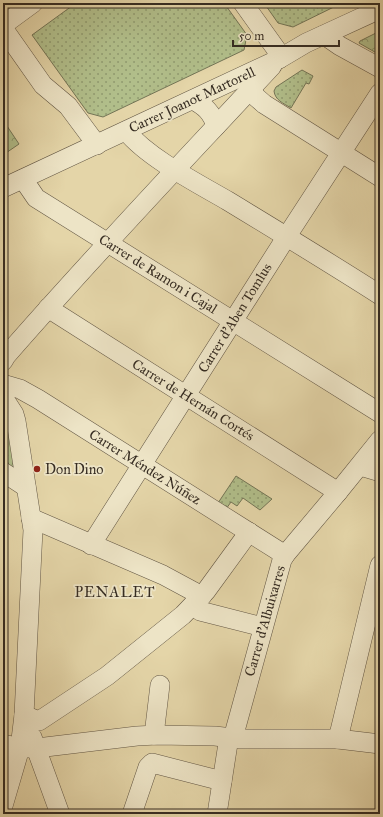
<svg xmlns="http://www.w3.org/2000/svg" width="383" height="817" viewBox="0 0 383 817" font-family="'IM FELL Great Primer',serif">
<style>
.grass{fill:url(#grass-dots);stroke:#747556}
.park{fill:url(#park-crowns);stroke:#747556}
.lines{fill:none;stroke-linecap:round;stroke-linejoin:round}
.minor-casing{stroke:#625644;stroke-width:20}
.minor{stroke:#ede4c6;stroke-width:19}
.poi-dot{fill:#8f2418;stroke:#ede4c6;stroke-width:1.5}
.labels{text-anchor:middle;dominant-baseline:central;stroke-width:3.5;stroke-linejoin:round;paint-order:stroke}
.street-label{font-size:14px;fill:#362c22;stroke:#ede4c6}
.poi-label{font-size:14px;fill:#362c22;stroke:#ede4c6;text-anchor:start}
.neighbourhood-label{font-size:15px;letter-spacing:1px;fill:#362c22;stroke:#ede4c6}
</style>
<defs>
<pattern id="grass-dots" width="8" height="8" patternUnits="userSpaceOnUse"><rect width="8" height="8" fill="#b1be8a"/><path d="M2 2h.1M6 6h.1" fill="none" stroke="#919b70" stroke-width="1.8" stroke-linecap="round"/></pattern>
<pattern id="park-crowns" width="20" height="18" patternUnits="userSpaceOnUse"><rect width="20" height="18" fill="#b1be8a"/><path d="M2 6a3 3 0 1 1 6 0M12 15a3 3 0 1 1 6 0" fill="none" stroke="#919b70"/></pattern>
</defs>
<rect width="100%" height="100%" fill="#e4d5a8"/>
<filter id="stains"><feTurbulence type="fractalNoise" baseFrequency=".005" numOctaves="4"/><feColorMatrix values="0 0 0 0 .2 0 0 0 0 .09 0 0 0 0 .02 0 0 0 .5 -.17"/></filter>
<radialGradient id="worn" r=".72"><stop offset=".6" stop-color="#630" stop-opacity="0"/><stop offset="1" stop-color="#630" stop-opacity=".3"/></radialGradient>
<g class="grass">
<path d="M76,3h148l23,32 -3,15 -141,67 -15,-4 -56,-78z"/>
<path d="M264,3h49l4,5 12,-5h13l-49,24 -15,-4z"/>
<path d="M302,70l11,6 -4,8 -3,-1 -15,25c-8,-5 -16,-8 -17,-17l2,-4z"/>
<path d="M236,476l36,23 -12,11 -17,-12 -6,8 -6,-4 -5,7 -8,-6z"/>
</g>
<g class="park">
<path d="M380,31v24l-21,-12 1,-2z"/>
<path d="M7,126l12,18 -16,11v-27z"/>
<path d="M7,416l11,60c-18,-13 -14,-41 -11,-60z"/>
</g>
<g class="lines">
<defs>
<g id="minor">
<path d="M243,3l33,46 3,10"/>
<path d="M3,25l30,-22"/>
<path d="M3,28l40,57 25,21 29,39"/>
<path d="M324,35l16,11 40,22"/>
<path d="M251,89l5,8 8,7 116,73"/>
<path d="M193,100c12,6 19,13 23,26"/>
<path d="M126,131c22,27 71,52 102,70 51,31 102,62 152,94"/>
<path d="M23,179l13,19 344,215"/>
<path d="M3,188l276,-129 27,-16 74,-34"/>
<path d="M48,308l290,184"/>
<path d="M3,361l3,-5c86,-99 177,-194 266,-290"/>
<path d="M3,384l17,5 18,10 247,156"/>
<path d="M3,397l11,17 2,7 17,109 -9,185 -4,33 -17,58"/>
<path d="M360,466l20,6"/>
<path d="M3,472l23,15"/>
<path d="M31,518l132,57 39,21"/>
<path d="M91,545l196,-309 93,-143"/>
<path d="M193,605l7,6 63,16"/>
<path d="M24,715l15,6 68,-45 76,-61 23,-24 43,-59"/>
<path d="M154,735l6,-50"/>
<path d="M32,737l28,77"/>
<path d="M233,738l49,-178 3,-5 53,-63 42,-52"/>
<path d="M338,739l42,-174"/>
<path d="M3,744l17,4h17l100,-12 20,-1 58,1 25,3h98l42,5"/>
<path d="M132,814l16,-47 4,-4 70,18"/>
<path d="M217,814l12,-77"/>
</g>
</defs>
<use href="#minor" class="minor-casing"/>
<use href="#minor" class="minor"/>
</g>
<circle class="poi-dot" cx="37" cy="469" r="4"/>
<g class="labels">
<g class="street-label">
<text transform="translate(192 100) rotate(-25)">Carrer Joanot Martorell</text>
<text transform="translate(158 274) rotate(32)">Carrer de Ramon i Cajal</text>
<text transform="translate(235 318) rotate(-58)">Carrer d'Aben Tomlus</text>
<text transform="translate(193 400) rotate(32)">Carrer de Hernán Cortés</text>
<text transform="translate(145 467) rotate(32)">Carrer Méndez Núñez</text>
<text transform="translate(265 621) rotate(-74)">Carrer d'Albuixarres</text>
</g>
<g class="poi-label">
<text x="45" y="469">Don Dino</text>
</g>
<g class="neighbourhood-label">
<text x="115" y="592">PENALET</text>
</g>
</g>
<rect width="383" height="817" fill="none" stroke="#e4d5a8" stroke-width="16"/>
<rect x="4" y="4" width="375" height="809" fill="none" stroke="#362c22" stroke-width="2"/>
<rect x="8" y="8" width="367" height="801" fill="none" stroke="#362c22"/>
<path d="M233 40v6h106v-6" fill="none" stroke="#362c22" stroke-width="2"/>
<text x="239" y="40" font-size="12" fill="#362c22" stroke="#ede4c6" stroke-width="3" paint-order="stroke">50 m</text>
<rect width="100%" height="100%" filter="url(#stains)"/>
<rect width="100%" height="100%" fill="url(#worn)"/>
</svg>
